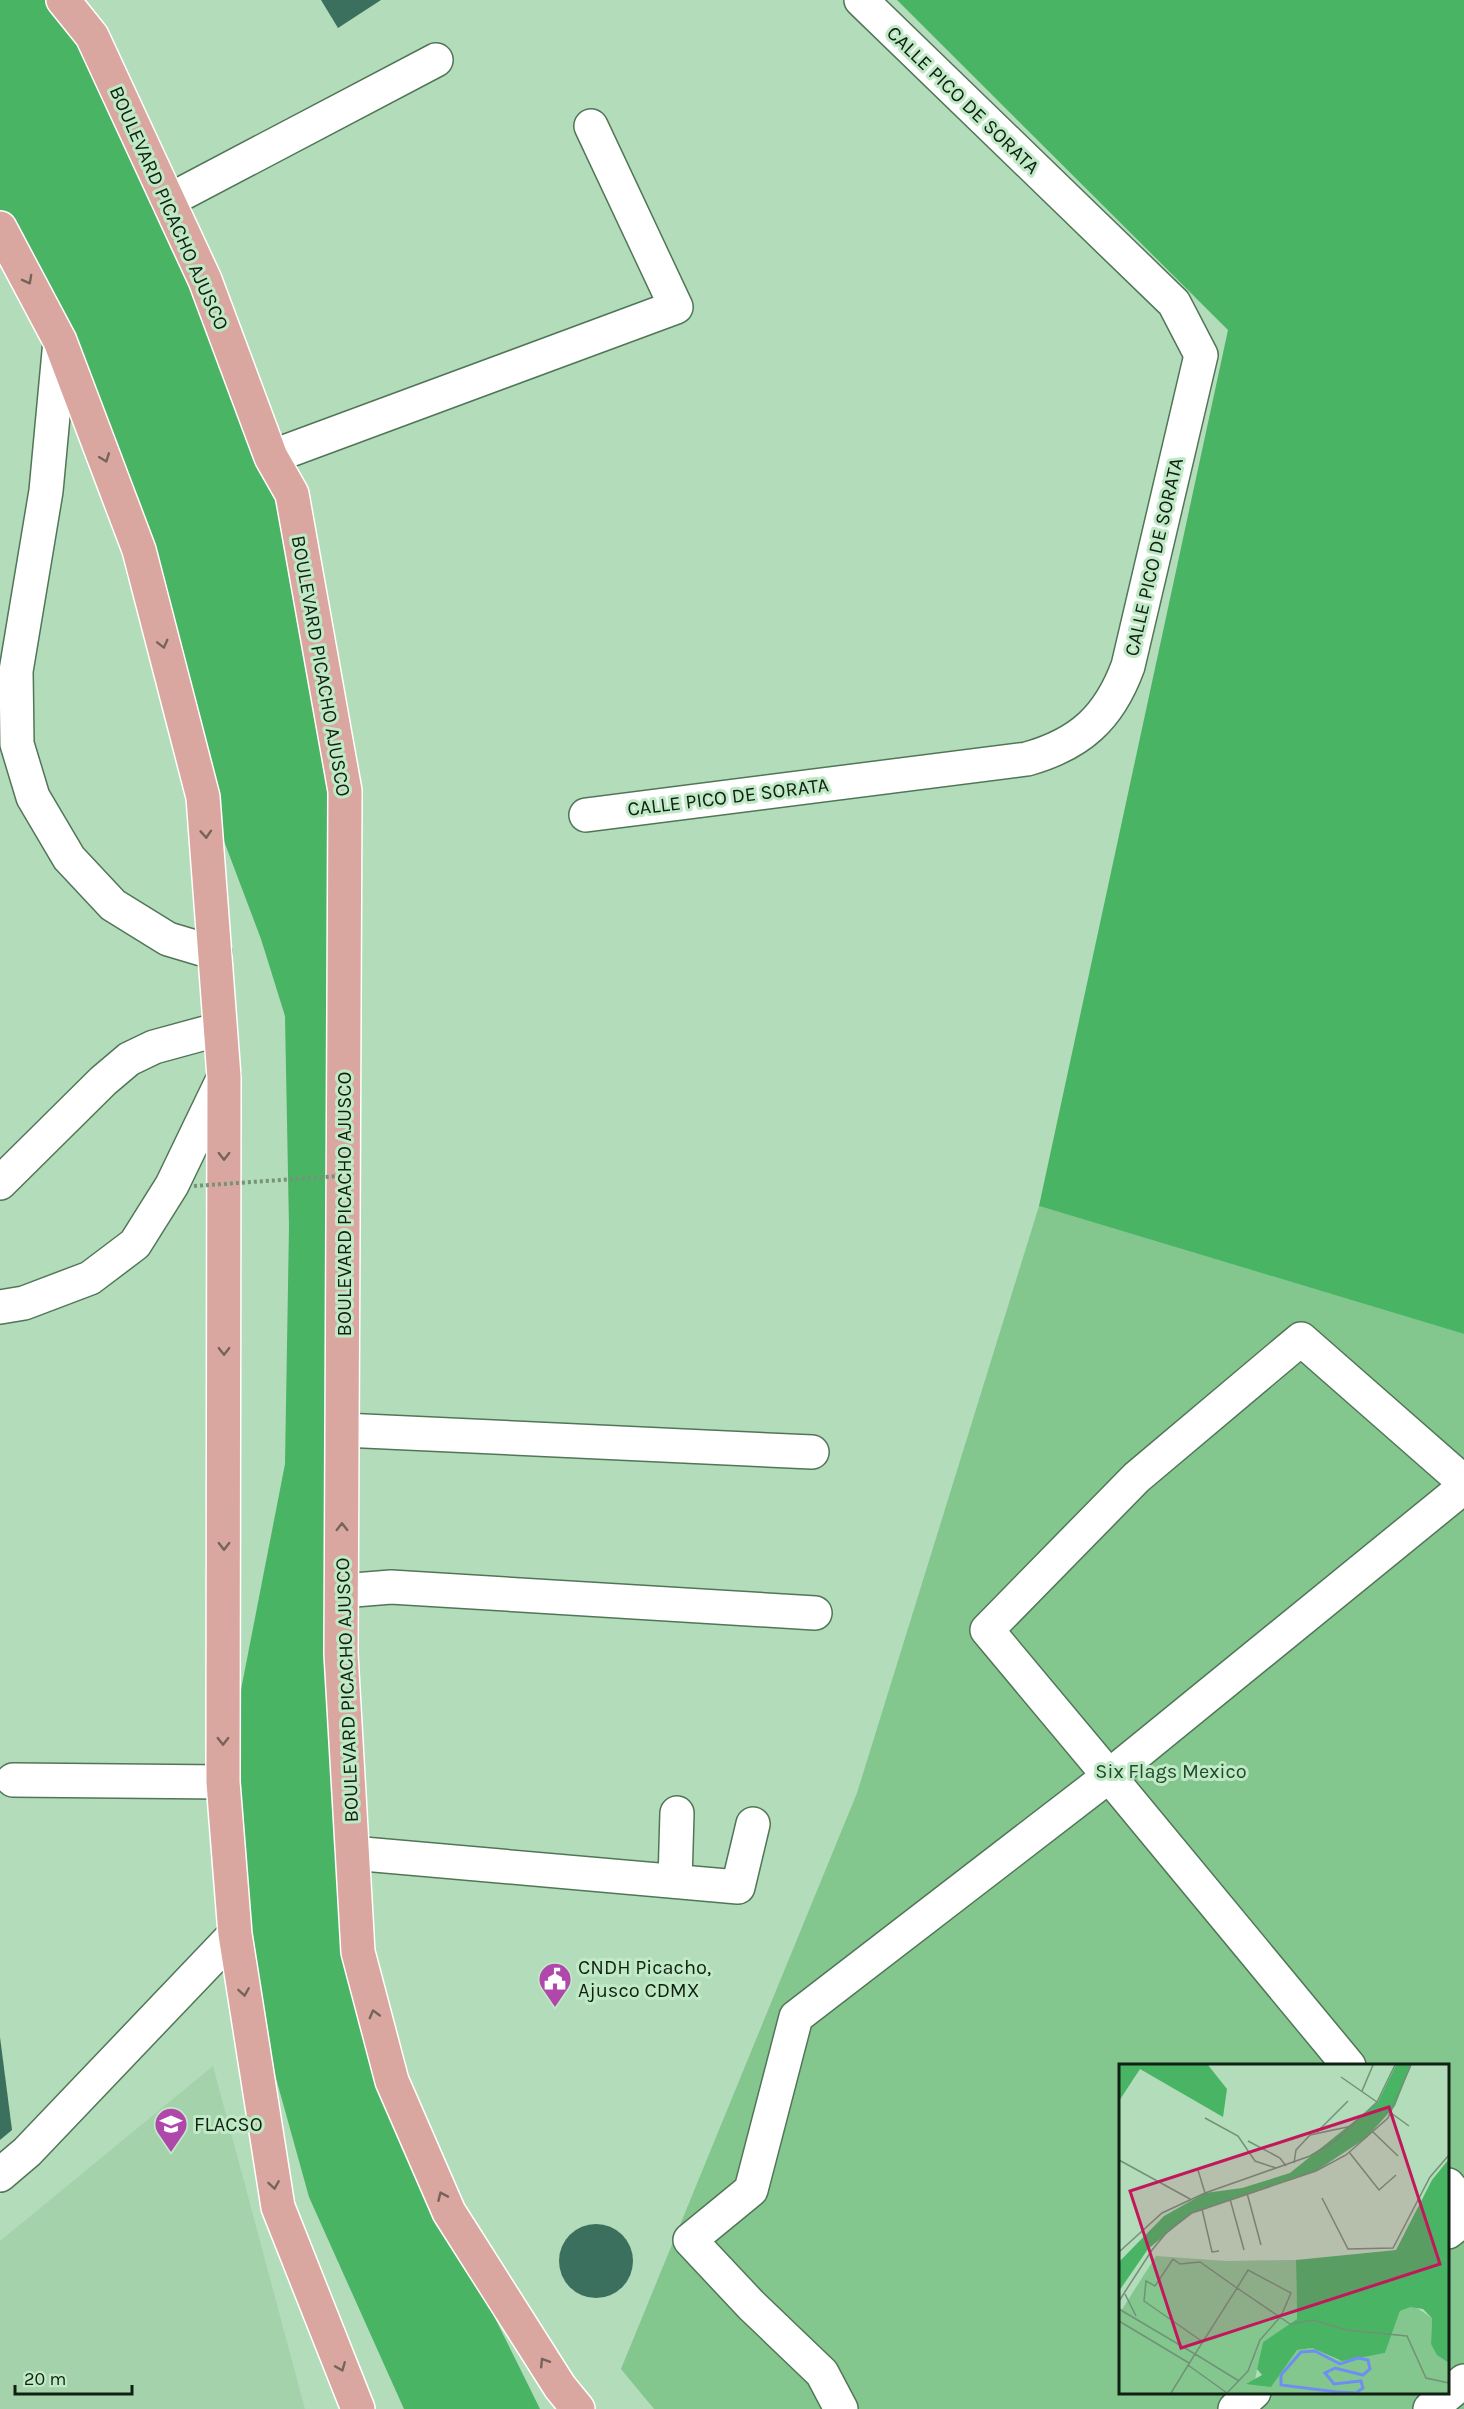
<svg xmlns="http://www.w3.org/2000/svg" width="1464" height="2409" viewBox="0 0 1464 2409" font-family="Karla,sans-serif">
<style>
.built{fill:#a4d3ab}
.green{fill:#83c78f;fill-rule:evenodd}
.forest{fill:#48b464}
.building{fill:#3b705e}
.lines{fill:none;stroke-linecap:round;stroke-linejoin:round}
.minor-casing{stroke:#517657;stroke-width:36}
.major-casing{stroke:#fff;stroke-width:36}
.minor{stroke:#fff;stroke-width:33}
.major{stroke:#daa7a0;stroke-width:33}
.path-bridge{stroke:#749379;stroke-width:4;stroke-dasharray:3 3;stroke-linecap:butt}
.oneway{stroke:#75645a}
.labels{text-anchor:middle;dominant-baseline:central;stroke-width:6;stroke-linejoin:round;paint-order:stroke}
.street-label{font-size:20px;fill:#102013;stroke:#c0eac6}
.park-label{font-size:20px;fill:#204a2a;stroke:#c0eac6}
.poi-label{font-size:20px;fill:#102013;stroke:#c0eac6;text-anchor:start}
.inset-river{fill:none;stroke:#6f8ef2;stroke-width:3}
.inset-road{fill:none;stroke:#729177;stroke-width:1.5}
.view{fill:#c2185b;fill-opacity:0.15;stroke:#c2185b;stroke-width:3}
.inset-edge{fill:none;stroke:#102013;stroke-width:3}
</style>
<rect width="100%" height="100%" fill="#b3dcba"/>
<path class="built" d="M213,2066l92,343h-305v-168z"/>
<path class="green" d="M1039,1206l425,128v1075h-810l-33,-40 236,-576zM1120,2066h328v326h-328z"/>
<g class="forest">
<path d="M0,0h53l31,39 187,418 69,332 11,1161 94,267 95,192h-136l-95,-212 -73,-263 -13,-152 62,-318 4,-237 -4,-211 -24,-77 -54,-143 -66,-247 -141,-324z"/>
<path d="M897,0h567v1334l-425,-128 189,-876z"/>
</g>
<g class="building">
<path d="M321,0h60l-43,28z"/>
<path d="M0,2037l12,93 -12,10z"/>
<circle cx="596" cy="2261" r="37"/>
</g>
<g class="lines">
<defs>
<g id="minor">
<path d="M168,201l268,-141"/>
<path d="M60,341l-14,150 -30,180 1,73 16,53 36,61 44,47 55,34 47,14"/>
<path d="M271,457l405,-150 -85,-181"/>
<path d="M586,815l441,-56c53,-15 82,-41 101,-93l73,-311 -27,-52 -313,-303"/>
<path d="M0,1183l103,-102 26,-22 25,-12 66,-18"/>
<path d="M0,1307l24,-4 66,-25 45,-34 37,-59 52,-108"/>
<path d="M343,1430l469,22"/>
<path d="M342,1591l49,-4 424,26"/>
<path d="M13,1780l210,2"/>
<path d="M352,1853l386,34 15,-63"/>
<path d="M675,1881l2,-68"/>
<path d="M1349,2066l-240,-290 355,-289"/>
<path d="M0,2175l27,-23 208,-218"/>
<path d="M1448,2185l16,20"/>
<path d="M1448,2232l16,-13"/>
<path d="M841,2409l-19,-36 -71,-68 -61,-65 61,-50 45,-173 313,-241 -122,-146 150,-153 164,-138 163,143"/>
<path d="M1235,2409l19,-17"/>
<path d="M1430,2409l34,-28"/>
</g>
<g id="major">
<path d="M63,0l29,36 113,244 66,177 21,37 53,297 -4,863 17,298 34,129 57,131 111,175 18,22"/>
<path d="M0,228l60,113 79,209 64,247 21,280 -1,705 12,152 43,273 80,202"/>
</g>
</defs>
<use href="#minor" class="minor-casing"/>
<use href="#major" class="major-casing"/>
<use href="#minor" class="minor"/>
<use href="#major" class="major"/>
<path class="path-bridge" d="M194,1186l159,-11"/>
</g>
<defs><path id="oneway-chevron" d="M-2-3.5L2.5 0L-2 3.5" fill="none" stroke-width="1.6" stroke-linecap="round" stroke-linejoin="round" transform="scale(1.5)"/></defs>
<g class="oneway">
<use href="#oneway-chevron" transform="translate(28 280) rotate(62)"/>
<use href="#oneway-chevron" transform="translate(105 458) rotate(69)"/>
<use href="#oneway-chevron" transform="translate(163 644) rotate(76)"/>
<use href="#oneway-chevron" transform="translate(206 834) rotate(86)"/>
<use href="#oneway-chevron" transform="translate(224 1156) rotate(90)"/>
<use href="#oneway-chevron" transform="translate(224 1351) rotate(90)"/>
<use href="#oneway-chevron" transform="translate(342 1527) rotate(-90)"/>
<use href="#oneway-chevron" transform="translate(224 1546) rotate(90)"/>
<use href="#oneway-chevron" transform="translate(223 1741) rotate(90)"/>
<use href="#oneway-chevron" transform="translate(244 1992) rotate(81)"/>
<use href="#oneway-chevron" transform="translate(374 2014) rotate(-105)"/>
<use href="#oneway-chevron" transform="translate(274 2185) rotate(81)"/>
<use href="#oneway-chevron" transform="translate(442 2196) rotate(-114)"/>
<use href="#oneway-chevron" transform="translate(544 2362) rotate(-122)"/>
<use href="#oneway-chevron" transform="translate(341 2367) rotate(68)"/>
</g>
<defs>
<symbol id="civic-pin" viewBox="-11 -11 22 30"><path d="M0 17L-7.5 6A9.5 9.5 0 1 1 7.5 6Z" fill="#b048ac" stroke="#c0eac6"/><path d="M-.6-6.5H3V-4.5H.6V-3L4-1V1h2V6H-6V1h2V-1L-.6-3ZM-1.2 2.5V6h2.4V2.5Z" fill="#fff"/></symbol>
<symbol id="university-pin" viewBox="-11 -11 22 30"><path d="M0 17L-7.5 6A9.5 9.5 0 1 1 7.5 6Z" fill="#b048ac" stroke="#c0eac6"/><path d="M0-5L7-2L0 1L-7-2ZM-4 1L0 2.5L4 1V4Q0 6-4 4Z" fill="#fff"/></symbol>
</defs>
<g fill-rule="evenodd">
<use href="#civic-pin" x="536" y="1960" width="38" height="52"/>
<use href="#university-pin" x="152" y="2105" width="38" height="52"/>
</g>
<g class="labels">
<g class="street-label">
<text transform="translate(963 100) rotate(44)">CALLE PICO DE SORATA</text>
<text transform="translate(169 208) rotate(66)">BOULEVARD PICACHO AJUSCO</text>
<text transform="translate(1154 557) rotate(-77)">CALLE PICO DE SORATA</text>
<text transform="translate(321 666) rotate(80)">BOULEVARD PICACHO AJUSCO</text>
<text transform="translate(728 797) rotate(-7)">CALLE PICO DE SORATA</text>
<text transform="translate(344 1204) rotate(-90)">BOULEVARD PICACHO AJUSCO</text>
<text transform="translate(347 1690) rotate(-92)">BOULEVARD PICACHO AJUSCO</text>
</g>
<g class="park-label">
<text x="1171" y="1771">Six Flags Mexico</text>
</g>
<g class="poi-label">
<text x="578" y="1967">CNDH Picacho,<tspan x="578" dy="23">Ajusco CDMX</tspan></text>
<text x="194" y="2124">FLACSO</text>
</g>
</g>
<g transform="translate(1119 2064)">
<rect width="330" height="330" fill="#b3dcba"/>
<path d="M37,192l70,5 70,-1 1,59 -34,23 -9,42 17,2 26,-36 15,-2 26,12 47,-7 15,-42 14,-5 18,12 -1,26 18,19v30h-330v-79z" fill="#83c78f"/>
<path d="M0,1h89l19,24 -4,28 -83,-48 -21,32zM277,1h15l-16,41 -29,32 -50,33 -124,42 -44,36 -29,42v-29l45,-46 41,-23 37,-5 48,-15 88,-71zM330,95v204l-12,-8 -6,-11 1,-26 -9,-9 -12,-2 -11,4 -15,42 -43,8 -30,-13 -15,2 -26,37 -25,-3 16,-9 -5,-6 6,-27 34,-23 -1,-59 100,-10 36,-70z" fill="#48b464"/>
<path class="inset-river" d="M196,287l25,13 18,-6 10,2 2,9 -7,6 -28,-7 -10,5 9,11 27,-3 2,7 -7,5 -19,-1 -56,-7v-10l20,-23z"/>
<path class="inset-road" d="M222,13l36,25M243,27l11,-26M272,49l18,13M86,54l33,18 17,25 21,7M198,68l31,-31M254,68l25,24M129,77l32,17 6,8M230,88l30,38 17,-15M0,96l71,39M175,99l2,-13 14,-15 42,-9M79,106l7,23M128,129l14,52M203,134l26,51 45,-1 37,-71 19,-22M111,135l14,51M83,145l10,43 7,-1M0,188l43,-39 43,-20 105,-37 25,-15 42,-39 18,-37M6,230l11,22M0,237l33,-51 15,-18 25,-19 124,-42 30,-16 42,-37 23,-53M0,245l76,45 -24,39M0,257l70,42M84,278l-59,-41 2,-20 9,5 18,-27 7,5 20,-2 37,26 11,-18 43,23 -10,23 -21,24 -12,31 -20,21M69,301l39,28M120,317l-44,-27 42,-66 53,36 24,-4 32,10 61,6 19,42 23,5"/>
<path class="view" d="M270,43l51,157 -259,84 -51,-157z"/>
<rect width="330" height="330" class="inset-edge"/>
</g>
<path d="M15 2385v9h117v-9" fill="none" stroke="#102013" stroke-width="3"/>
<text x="24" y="2385" font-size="18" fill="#102013" stroke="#c0eac6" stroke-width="4.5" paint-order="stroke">20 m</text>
</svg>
